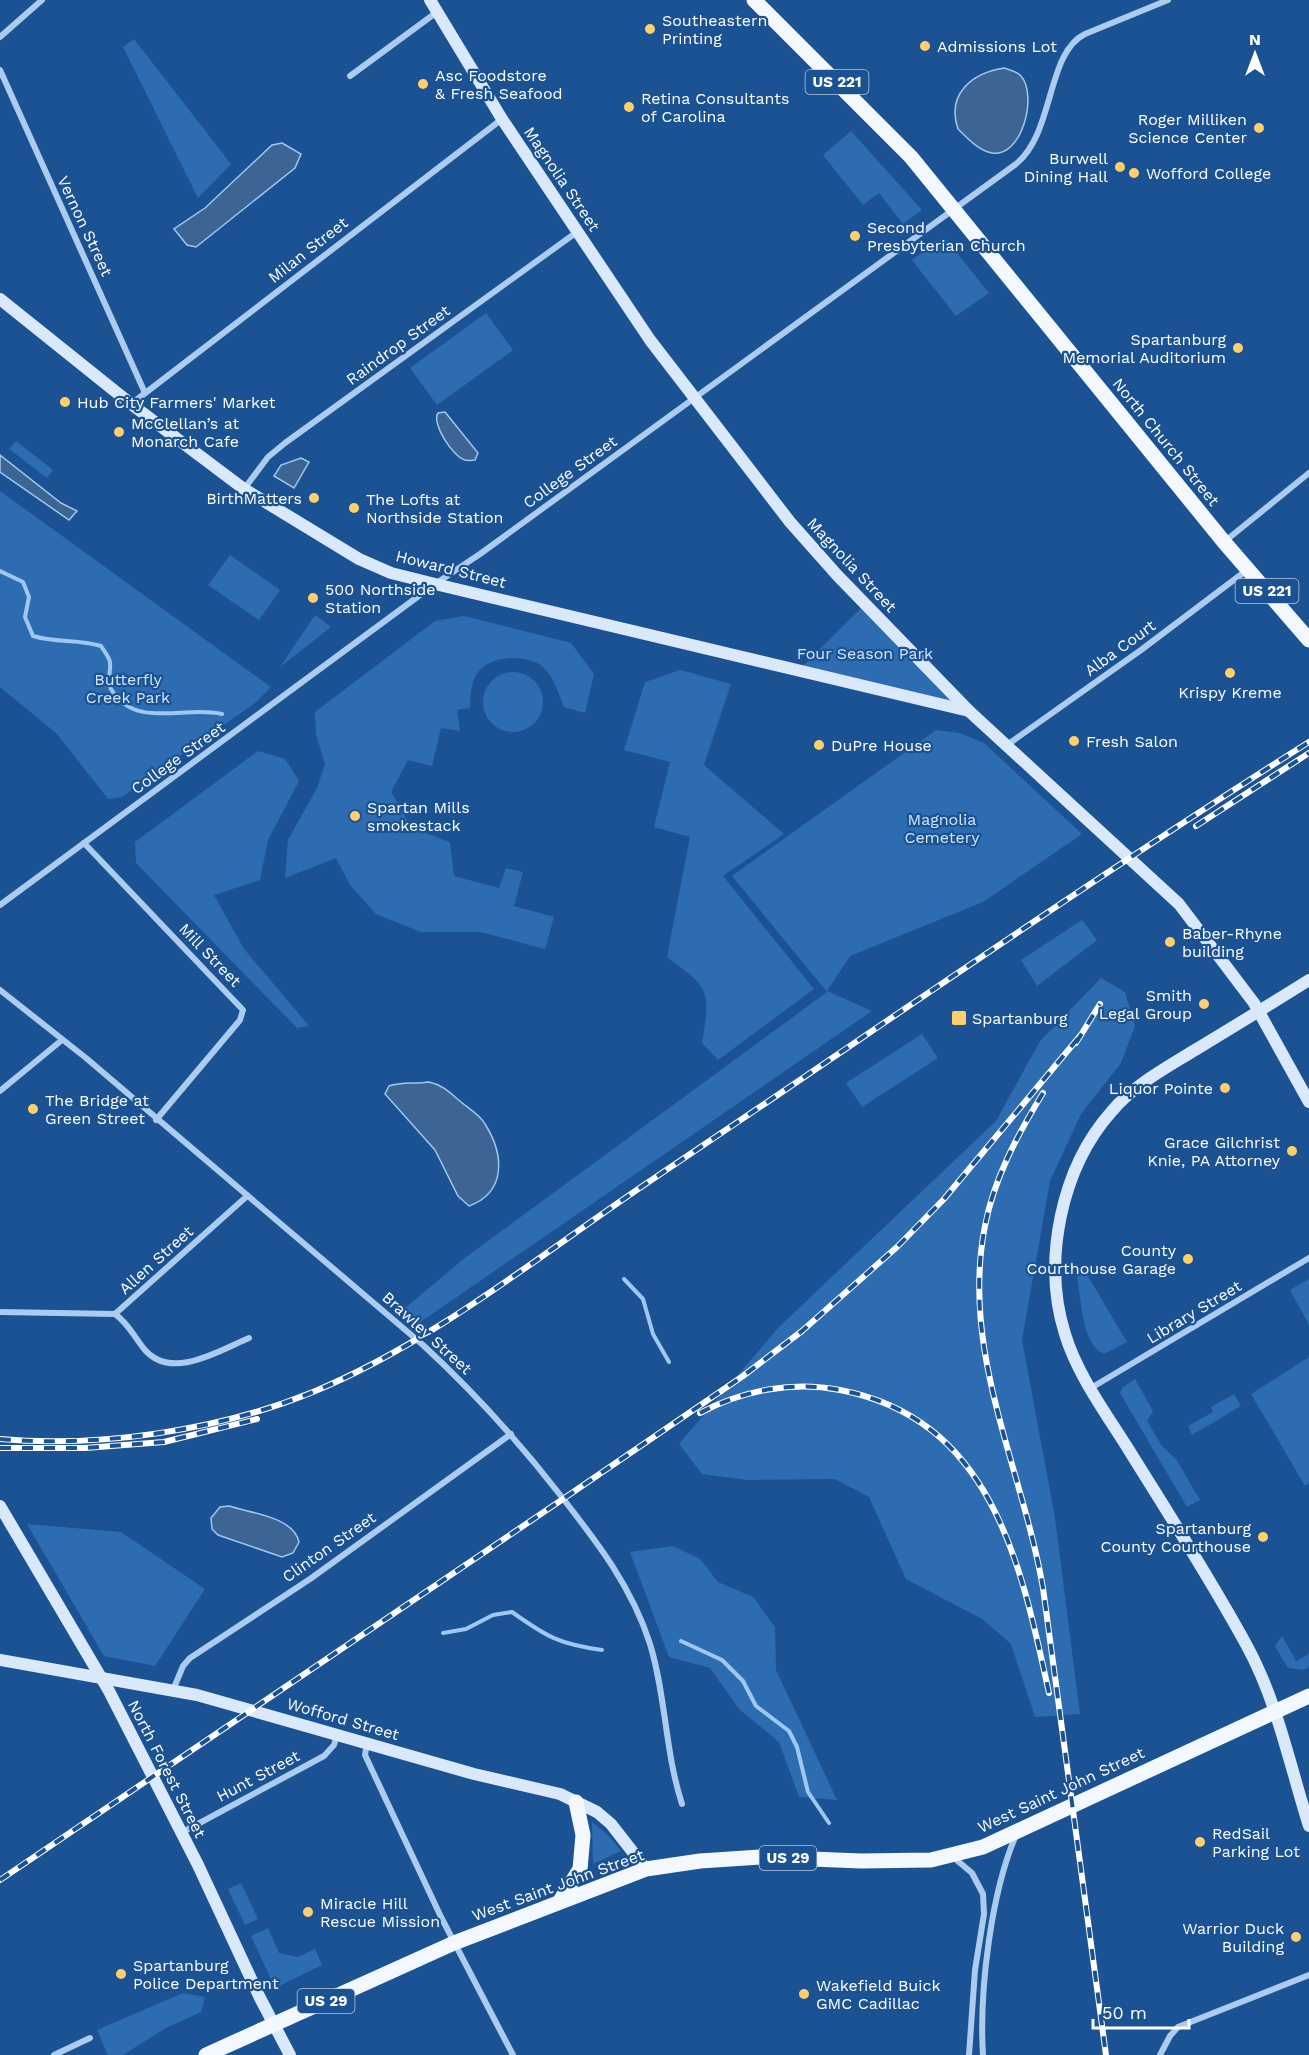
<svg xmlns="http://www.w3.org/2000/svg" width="1309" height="2055" viewBox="0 0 1309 2055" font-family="'Work Sans',sans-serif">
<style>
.green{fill:#2e6cb1}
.water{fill:#3d6593;stroke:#9ec7f1;stroke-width:1.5}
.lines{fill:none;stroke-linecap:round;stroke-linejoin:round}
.stream{stroke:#9ec7f1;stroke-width:4}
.street{stroke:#abccef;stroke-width:6}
.secondary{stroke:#d9e8fb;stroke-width:12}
.primary{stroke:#f3f8ff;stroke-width:15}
.rail-casing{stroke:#fff;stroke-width:6}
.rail{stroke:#1b5293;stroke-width:4;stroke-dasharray:11;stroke-linecap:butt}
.poi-dot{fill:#ffd069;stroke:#1b5293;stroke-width:2}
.labels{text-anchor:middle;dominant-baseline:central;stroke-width:4.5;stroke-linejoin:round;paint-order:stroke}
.shield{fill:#1b5293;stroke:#bbcbdf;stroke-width:1.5}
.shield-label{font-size:15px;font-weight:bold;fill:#fff}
.poi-label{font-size:16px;fill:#fff;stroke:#1b5293;text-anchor:start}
.street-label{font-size:16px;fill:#fff;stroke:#1b5293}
.park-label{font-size:16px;fill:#d2e5fb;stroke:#1b5293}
</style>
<rect width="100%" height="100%" fill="#1b5293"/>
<g class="green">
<path d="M134,39l97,125 -33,34 -75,-151z"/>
<path d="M851,131l71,79 -19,14 -24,-31 -16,12 -40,-50z"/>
<path d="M944,237l45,56 -33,23 -44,-56z"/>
<path d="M486,313l27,37 -76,55 -27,-37z"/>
<path d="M16,441l37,29 -6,8 -38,-29z"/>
<path d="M0,491l271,196 -16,16 -133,94 -14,2 -51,-65 -57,-47z"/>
<path d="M230,555l50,35 -21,30 -51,-35z"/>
<path d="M865,604l104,107 -172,-39z"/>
<path d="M315,615l16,12 -51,40z"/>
<path d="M464,616l107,27 23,31 -9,39 -21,-6c-6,-15 -10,-30 -22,-41 -8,-6 -21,-8 -31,-8 -33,3 -41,18 -41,50l-13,2 3,21 -19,-3 -9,38 -24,-6 -17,32 16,28v6l43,16 4,34 45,12 7,-20 17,4 -9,34 40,11 -9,32 -64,-17h-60l-45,-18 -26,-29 -14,-27 -51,20 3,-38 29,-52 8,-24 -9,-29 -1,-23 120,-91z"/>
<path d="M680,670l51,14 -27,81 80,69 -61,42 91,113 -96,71 -16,-17c9,-53 8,-54 -35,-86l23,-120 -36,-10 16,-65 -46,-12 21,-68z"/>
<circle cx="513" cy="702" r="30"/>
<path d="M936,730l24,3 24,10 98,91 -99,68 -133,54 -23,35 45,20 -453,312 -14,-15 61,-51 361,-265 -95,-116z"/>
<path d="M258,751l27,8 14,22 -31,59 -8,40 -46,15 30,54 65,77 -12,2 -161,-165 -1,-21z"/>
<path d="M1082,920l15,20 -60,46 -16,-26z"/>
<path d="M1101,978l24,14 10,34 -14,37 -40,51 -31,67 -28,159 33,178 25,196 -45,3 -24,-73 -29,-25 -76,-40 -37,-82 -34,-18 -87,1 -46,-6 -23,-30 100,-117 217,-206 44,-80z"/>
<path d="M922,1034l16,24 -76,49 -16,-24z"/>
<path d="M1086,1273l41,69 -23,12c-23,-10 -23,-57 -27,-79z"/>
<path d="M1309,1279v46l-19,-35z"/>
<path d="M1309,1357v126l-4,3 -54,-92z"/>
<path d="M1135,1379l18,32 -6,10 15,25 14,13 24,41 -13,7 -67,-114 3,-6z"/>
<path d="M1234,1394l7,12 -49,29 -4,-9 25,-14 -2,-5z"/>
<path d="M27,1524l94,8 84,57 -50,77 -51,-10z"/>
<path d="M673,1546l27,13 18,23 35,15 22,30 1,43 61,130 -38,-3 -20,-55 -40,-33 -29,-41 -41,-11 -39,-105z"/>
<path d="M1282,1636l14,25 13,-7v13l-6,3 -15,-2 -13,-22z"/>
<path d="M592,1822l16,13 13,16 -28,13z"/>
<path d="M241,1883l17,36 -13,6 -17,-36z"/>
<path d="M268,1928l11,25 19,4 17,-8 7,16 -47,23 -24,-52z"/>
<path d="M183,1993l22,4 -4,15 -37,17 -41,26h-15l-11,-25z"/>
</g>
<g class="water">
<path d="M1004,68c6,2 13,3 17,8 17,19 1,82 -29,77 -13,-2 -25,-15 -34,-24 -12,-35 14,-56 46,-61z"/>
<path d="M282,143l19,11 -6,14 -99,79 -9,-2 -13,-16 31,-21 67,-63z"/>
<path d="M445,412l33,41 -3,7c-3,0 -6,1 -10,0 -12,-3 -34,-37 -27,-47z"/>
<path d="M0,455l61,48 16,8 -8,9 -69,-48z"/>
<path d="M301,458l8,4 -15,26 -20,-12 7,-11z"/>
<path d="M429,1082c14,3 21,11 32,20 7,6 19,13 24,22 19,30 22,68 -16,82l-11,-10 -23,-46 -50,-56 4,-8c12,-4 27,-2 40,-4z"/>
<path d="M229,1506c21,7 65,11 70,36l-6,11 -11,4 -64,-22 -6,-6 -1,-11 9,-11z"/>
</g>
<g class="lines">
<g class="stream">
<path d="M0,571l23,11 6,15 -4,20 8,19c23,7 45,3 68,10 3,5 8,11 9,16 1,9 -3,19 1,27 24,41 74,16 111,25"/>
<path d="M624,1279l19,20 10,35 16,28"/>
<path d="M443,1633l23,-4 27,-14 19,-3c35,25 47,32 90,38"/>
<path d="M681,1641l41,19 21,21 13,25 33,25 8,16 11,45 21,31"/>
</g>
<g class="street">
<path d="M0,37l42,-37"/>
<path d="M0,70l145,323"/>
<path d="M350,76l87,-64"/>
<path d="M131,404l371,-285"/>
<path d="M244,489l24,-32 17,-14 292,-211"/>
<path d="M1224,542l85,-69"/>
<path d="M1007,745l134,-95 106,-80"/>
<path d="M84,843l159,167 -3,10 -84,100"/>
<path d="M0,905l435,-321 45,-30 536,-390c39,-32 30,-111 69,-130l83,-34"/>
<path d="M0,990l86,68 337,287c51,47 96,97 138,151 36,46 71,91 89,148 16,52 15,108 32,160"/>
<path d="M0,1091l62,-51"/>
<path d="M0,1312l115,2 131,-117"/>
<path d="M115,1314c14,10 19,23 30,36 27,31 75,0 104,-12"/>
<path d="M1091,1388l218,-130"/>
<path d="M173,1690l10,-24 7,-8 120,-79 201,-145"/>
<path d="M367,1743l-2,12 76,162 72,138"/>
<path d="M181,1833l143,-77 10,-11 3,-10"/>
<path d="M953,1857l19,16 11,21 1,20 -9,56 -6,85"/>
<path d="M54,2055l36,-17"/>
<path d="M983,2055c-4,-64 8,-162 33,-220"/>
<path d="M1160,2055l10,-19 8,-9 131,-52"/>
</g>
<g class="secondary">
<path d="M430,0l72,119 148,221 140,182 47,53 132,136 210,193 75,99 55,99"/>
<path d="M0,299l131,105 113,85 115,70 32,14 44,11 534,127"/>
<path d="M1309,980c-38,24 -76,47 -114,70 -29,18 -61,35 -83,61 -51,57 -70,150 -47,223 12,40 40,78 62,113 41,66 83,131 120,199 30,55 43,120 62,180"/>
<path d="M0,1506l109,185 89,174 62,133 30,57"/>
<path d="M0,1660l197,35 277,79 86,20 37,18 14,12 35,45"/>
</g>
<g class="primary">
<path d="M754,0l157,157 313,385 85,98"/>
<path d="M560,1901l20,-32 3,-34 -7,-33"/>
<path d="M206,2055l248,-112 192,-74 54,-8 60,-4 101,4 70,-1 52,-13 326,-151"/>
</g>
<defs>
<g id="rail">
<path d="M1196,826l113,-73"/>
<path d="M1076,1043l24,-39"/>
<path d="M1043,1093c-25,41 -49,85 -58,133 -25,125 37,241 58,362l63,467"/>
<path d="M700,1413c43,-23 93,-32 140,-23 152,29 181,174 209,303"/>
<path d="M0,1439c100,9 220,-9 313,-47 123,-51 229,-139 340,-213 218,-146 434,-297 656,-437"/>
<path d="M0,1448h85l79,-6 93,-23"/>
<path d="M0,1880l563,-381 180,-123 59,-45 95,-84 47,-48 136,-163"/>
</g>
</defs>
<use href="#rail" class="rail-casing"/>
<use href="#rail" class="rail"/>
</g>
<g class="poi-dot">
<circle cx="650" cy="29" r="6"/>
<circle cx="925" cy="46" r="6"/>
<circle cx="423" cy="84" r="6"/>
<circle cx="629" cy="107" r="6"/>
<circle cx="1259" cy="128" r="6"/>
<circle cx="1120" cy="167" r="6"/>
<circle cx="1134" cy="173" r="6"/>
<circle cx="855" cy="236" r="6"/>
<circle cx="1238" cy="348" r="6"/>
<circle cx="65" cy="402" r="6"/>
<circle cx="119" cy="432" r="6"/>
<circle cx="314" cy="498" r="6"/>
<circle cx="354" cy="508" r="6"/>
<circle cx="313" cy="598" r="6"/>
<circle cx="1230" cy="673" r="6"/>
<circle cx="1074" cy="741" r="6"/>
<circle cx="819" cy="745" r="6"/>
<circle cx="355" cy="816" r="6"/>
<circle cx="1170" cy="942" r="6"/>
<circle cx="1204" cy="1004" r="6"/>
<rect x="951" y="1010" width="16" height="16" rx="3"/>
<circle cx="1225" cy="1088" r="6"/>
<circle cx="33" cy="1109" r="6"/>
<circle cx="1292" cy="1151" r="6"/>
<circle cx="1188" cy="1259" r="6"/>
<circle cx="1263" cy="1537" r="6"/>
<circle cx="1200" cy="1842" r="6"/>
<circle cx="308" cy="1912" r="6"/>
<circle cx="1296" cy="1937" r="6"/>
<circle cx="121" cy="1974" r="6"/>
<circle cx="804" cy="1994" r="6"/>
</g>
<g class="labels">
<g class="shield">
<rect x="805.5" y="70" width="63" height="24" rx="4.5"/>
<rect x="1235.5" y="579" width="63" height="24" rx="4.5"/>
<rect x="759.5" y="1846" width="57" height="24" rx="4.5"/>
<rect x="297.5" y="1989" width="57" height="24" rx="4.5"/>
</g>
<g class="shield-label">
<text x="837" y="82">US 221</text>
<text x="1267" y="591">US 221</text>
<text x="788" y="1858">US 29</text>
<text x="326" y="2001">US 29</text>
</g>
<g class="poi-label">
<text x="662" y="20">Southeastern<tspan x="662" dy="18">Printing</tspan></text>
<text x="937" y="46">Admissions Lot</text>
<text x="435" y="75">Asc Foodstore<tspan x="435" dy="18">&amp; Fresh Seafood</tspan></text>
<text x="641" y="98">Retina Consultants<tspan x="641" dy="18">of Carolina</tspan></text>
<text x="1247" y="119" text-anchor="end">Roger Milliken<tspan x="1247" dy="18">Science Center</tspan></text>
<text x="1108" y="158" text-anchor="end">Burwell<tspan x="1108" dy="18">Dining Hall</tspan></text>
<text x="1146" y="173">Wofford College</text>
<text x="867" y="227">Second<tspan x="867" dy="18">Presbyterian Church</tspan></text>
<text x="1226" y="339" text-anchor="end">Spartanburg<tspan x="1226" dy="18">Memorial Auditorium</tspan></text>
<text x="77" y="402">Hub City Farmers' Market</text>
<text x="131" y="423">McClellan’s at<tspan x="131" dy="18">Monarch Cafe</tspan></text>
<text x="302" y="498" text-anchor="end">BirthMatters</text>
<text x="366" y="499">The Lofts at<tspan x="366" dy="18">Northside Station</tspan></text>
<text x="325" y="589">500 Northside<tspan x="325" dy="18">Station</tspan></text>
<text x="1230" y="692" text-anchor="middle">Krispy Kreme</text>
<text x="1086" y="741">Fresh Salon</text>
<text x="831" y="745">DuPre House</text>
<text x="367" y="807">Spartan Mills<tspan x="367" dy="18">smokestack</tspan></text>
<text x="1182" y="933">Baber-Rhyne<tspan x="1182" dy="18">building</tspan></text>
<text x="1192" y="995" text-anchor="end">Smith<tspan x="1192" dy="18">Legal Group</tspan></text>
<text x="972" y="1018">Spartanburg</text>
<text x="1213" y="1088" text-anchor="end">Liquor Pointe</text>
<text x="45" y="1100">The Bridge at<tspan x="45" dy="18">Green Street</tspan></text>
<text x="1280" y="1142" text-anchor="end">Grace Gilchrist<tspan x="1280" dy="18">Knie, PA Attorney</tspan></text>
<text x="1176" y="1250" text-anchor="end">County<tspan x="1176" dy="18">Courthouse Garage</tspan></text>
<text x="1251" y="1528" text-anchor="end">Spartanburg<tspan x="1251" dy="18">County Courthouse</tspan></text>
<text x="1212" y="1833">RedSail<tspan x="1212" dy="18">Parking Lot</tspan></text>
<text x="320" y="1903">Miracle Hill<tspan x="320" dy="18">Rescue Mission</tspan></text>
<text x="1284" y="1928" text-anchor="end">Warrior Duck<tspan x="1284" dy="18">Building</tspan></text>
<text x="133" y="1965">Spartanburg<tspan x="133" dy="18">Police Department</tspan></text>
<text x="816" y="1985">Wakefield Buick<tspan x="816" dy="18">GMC Cadillac</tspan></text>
</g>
<g class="street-label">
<text transform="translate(562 179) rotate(56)">Magnolia Street</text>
<text transform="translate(85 226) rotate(65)">Vernon Street</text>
<text transform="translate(308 250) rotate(-38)">Milan Street</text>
<text transform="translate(398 345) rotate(-36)">Raindrop Street</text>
<text transform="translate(1166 442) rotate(51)">North Church Street</text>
<text transform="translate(570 472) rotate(-36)">College Street</text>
<text transform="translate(852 565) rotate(47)">Magnolia Street</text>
<text transform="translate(451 569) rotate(14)">Howard Street</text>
<text transform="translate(1120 648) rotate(-36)">Alba Court</text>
<text transform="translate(178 758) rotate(-36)">College Street</text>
<text transform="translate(210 955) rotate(46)">Mill Street</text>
<text transform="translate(156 1260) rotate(-42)">Allen Street</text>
<text transform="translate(1194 1312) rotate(-31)">Library Street</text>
<text transform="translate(427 1333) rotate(42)">Brawley Street</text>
<text transform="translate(329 1547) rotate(-35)">Clinton Street</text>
<text transform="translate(343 1719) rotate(16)">Wofford Street</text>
<text transform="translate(167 1769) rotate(63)">North Forest Street</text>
<text transform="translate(258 1776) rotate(-28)">Hunt Street</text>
<text transform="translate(1061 1790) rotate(-25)">West Saint John Street</text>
<text transform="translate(558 1885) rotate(-20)">West Saint John Street</text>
</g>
<g class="park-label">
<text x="865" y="653">Four Season Park</text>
<text x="128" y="679">Butterfly<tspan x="128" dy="18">Creek Park</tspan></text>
<text x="942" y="819">Magnolia<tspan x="942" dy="18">Cemetery</tspan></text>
</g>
</g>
<g transform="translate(1255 54)" stroke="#1b5293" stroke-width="4.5" paint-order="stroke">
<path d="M0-4.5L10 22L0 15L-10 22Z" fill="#ffffff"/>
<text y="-9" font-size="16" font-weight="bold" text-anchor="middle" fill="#ffffff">N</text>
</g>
<path d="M1093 2019v9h96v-9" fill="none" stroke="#ffffff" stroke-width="3"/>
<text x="1102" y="2019" font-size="18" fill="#ffffff" stroke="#1b5293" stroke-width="4.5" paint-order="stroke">50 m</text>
</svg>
